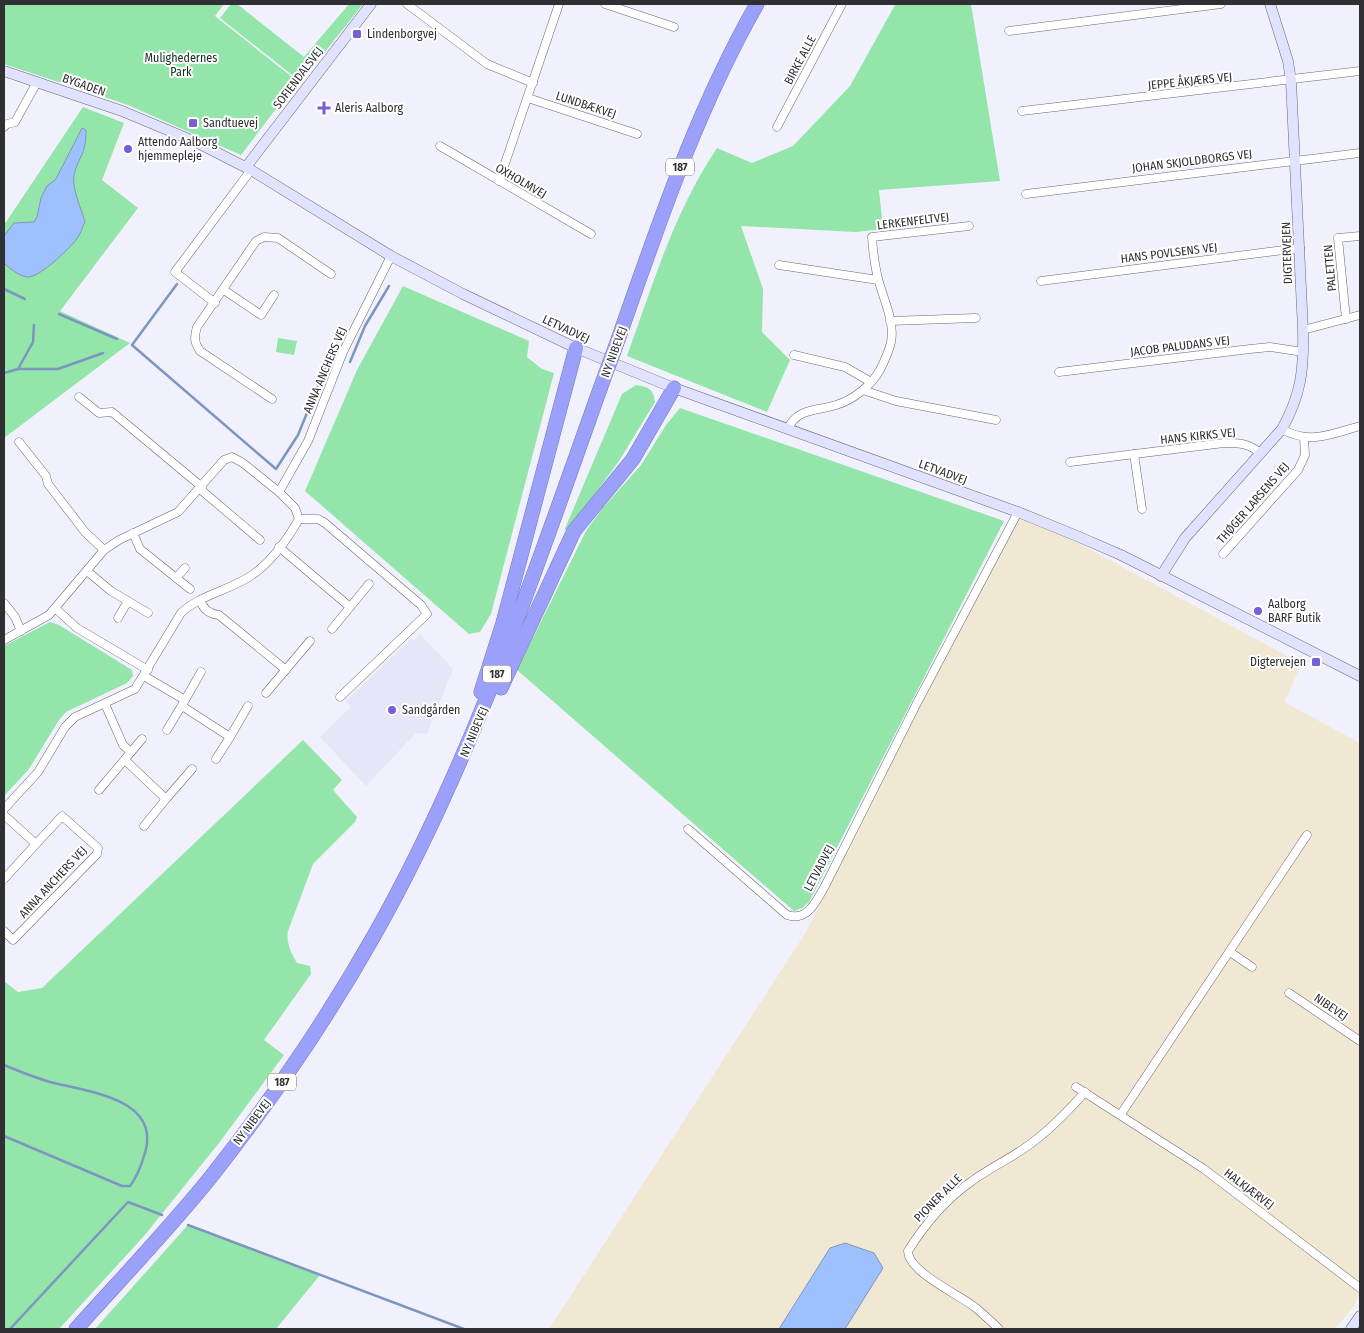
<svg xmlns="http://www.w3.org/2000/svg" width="1364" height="1333" viewBox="0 0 1364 1333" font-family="'Fira Sans Condensed',sans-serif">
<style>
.built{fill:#e6e6f9}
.industrial{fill:#f1e8d3}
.green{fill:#94e5aa}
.water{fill:#9ec1fd;stroke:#7d96c1}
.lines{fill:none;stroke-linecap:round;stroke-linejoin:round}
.stream{stroke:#7d96c1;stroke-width:2.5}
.street-casing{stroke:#686872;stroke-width:9}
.secondary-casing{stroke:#686872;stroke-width:11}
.highway-casing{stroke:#7679b5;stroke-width:15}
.street{stroke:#fff;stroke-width:8}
.secondary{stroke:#e1e2fe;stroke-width:10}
.highway{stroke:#9ba0fa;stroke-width:14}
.highway-bridge-casing{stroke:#7679b5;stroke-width:15;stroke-linecap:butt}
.highway-bridge{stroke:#9ba0fa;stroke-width:14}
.poi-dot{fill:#775dd7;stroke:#fff;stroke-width:2}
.labels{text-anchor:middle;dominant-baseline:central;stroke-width:4;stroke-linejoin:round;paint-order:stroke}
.shield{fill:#fff;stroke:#6e6e71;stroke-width:1}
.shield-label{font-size:11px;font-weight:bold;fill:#303034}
.poi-label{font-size:12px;fill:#303034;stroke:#fff;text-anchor:start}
.park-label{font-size:12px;fill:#0e311a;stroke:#fff}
.street-label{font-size:12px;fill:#303034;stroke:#fff}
</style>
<rect width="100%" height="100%" fill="#f1f1fd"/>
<path class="built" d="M420,634l33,35 -26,65 -11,-1 -50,53 -46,-49 31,-30 -5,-6 65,-62 3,1z"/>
<path class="industrial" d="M1019,511l283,153 -18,38 76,41v550l-6,13 -19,23h-786l257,-397z"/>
<g class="green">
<path d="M4,4h220l-9,12 82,65 -56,74 -113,-50 -124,-41z"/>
<path d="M231,4h6l67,53 45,-53h14l-62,78 -81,-64z"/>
<path d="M903,4h68l29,177 -121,9 4,39 -28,3 -114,-6 22,63 -1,43 28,28 -23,52 -140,-56c26,-72 47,-144 90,-208l35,15 41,-17 57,-60 45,-81z"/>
<path d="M83,107l41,16 -22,57 36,28 -78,103 70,32 -126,95v-213z"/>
<path d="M403,286l126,55 -2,16 15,12 12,4 -63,241 -11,18 -11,2 -164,-143 52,-121z"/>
<path d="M278,338l19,3 -3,14 -18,-3z"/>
<path d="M636,385c13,2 17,4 19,17l-36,59 -47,64 -8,6 58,-137z"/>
<path d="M680,408l324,113 -195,381 -7,6 -8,3 -277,-241 69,-139 16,-22 39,-44 25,-40z"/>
<path d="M50,622l9,3 73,45 1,6 -6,7 -61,29 -7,8 -30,49 -25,27v-150z"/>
<path d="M303,740l39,40 -9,10 24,27 -2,5 -42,42 -25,67c-2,12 3,22 9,32l13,3 1,8 -47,66 20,15 -65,88 -75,93 -85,93h-55v-348l14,11 24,-4z"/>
<path d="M188,1225l19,6 113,44 -44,54h-181z"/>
</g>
<g class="water">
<path d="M82,128l4,2c0,23 -5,23 -11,41 -5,15 6,36 10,51 -3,6 -5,13 -9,18 -7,9 -38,39 -49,37 -8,-1 -18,-9 -23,-14v-27l10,-13 20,-1 3,-5 4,-19 6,-12 9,-7z"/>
<path d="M845,1243l29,10 9,15 -38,61h-66l51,-81z"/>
</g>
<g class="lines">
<g class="stream">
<path d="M177,284l-45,61 144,124 22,-34 33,-81"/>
<path d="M4,289l21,10"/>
<path d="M59,314l58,25"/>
<path d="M350,362l15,-36 24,-40"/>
<path d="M18,369l15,-27 1,-17"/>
<path d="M4,373l14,-4h40l45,-16"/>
<path d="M4,1065c17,7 36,15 54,19 39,9 107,18 85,75 -3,10 -7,19 -13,27h-8l-118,-50"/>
<path d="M188,1225l276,104"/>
<path d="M10,1329l118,-127 34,13"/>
</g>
<defs>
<g id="street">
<path d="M407,4l80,60 46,19"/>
<path d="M605,4l69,23"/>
<path d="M1009,31l212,-27"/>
<path d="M528,98l109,36"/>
<path d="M1022,111l338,-40"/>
<path d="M4,127l3,-3 8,-2 22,-40"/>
<path d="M777,127l65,-123"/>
<path d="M440,146l151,88"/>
<path d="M499,181l60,-177"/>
<path d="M1026,194l334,-41"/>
<path d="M779,265l99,15"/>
<path d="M1041,281l259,-33"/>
<path d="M224,290l37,25 13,-20"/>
<path d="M215,303l-40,-31 76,-102"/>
<path d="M1346,319l-8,-81 22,-2"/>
<path d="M890,321l86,-3"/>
<path d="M1303,330l57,-15"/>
<path d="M794,355l51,12 26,15"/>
<path d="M1059,372l191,-23 20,-2 33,5"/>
<path d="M863,390l33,11 100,19"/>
<path d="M79,397l20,16 13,-1 90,75"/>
<path d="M272,399l-72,-48c-6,-9 -6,-14 -3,-24l59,-86 8,-4 14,1 53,36"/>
<path d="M788,429c8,-21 30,-18 48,-24 17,-5 35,-19 44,-35 4,-8 9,-19 11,-28 4,-19 -7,-42 -12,-60 -4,-14 -6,-30 -7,-45l97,-11"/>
<path d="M1282,429c27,16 50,5 78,-3"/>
<path d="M19,442l27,34 2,8 37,48 19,18"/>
<path d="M1134,454l8,55"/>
<path d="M1070,462l154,-19c16,0 25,0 37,11"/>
<path d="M200,489l60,51"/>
<path d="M279,492l29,-51 35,-89 48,-96"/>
<path d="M299,519h19l7,4 96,82 6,9 -87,83"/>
<path d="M133,533l7,16 50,40"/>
<path d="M279,547l71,60"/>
<path d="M1223,554l75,-84 7,-15 -1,-17"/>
<path d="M87,571l24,20 37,22"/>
<path d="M176,578l9,-10"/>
<path d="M200,600c3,9 9,14 19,15l67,55"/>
<path d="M4,603l11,14 6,14"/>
<path d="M55,608l22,20 71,42"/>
<path d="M118,618l10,-17"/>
<path d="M332,629l37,-45"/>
<path d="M4,640l45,-25 55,-65 15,-10 59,-28 46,-52 8,-3 11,6 36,29 16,16 4,11c-12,21 -29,45 -50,58 -22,14 -49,18 -68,36l-46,76 -60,28 -10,10 -27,45 -34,37"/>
<path d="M144,676l41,24 -18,30"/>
<path d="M266,693l44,-52"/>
<path d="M185,700l16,-28"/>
<path d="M182,706l48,31 -14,22"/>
<path d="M230,737l18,-31"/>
<path d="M131,752l11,-13"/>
<path d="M125,760l41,39 26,-30"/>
<path d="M99,790l32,-38 -8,-7 -18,-41"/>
<path d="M4,815l32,29 26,-28 36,32 -1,6 -84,86 -9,-9"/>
<path d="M144,826l22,-27"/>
<path d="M688,829l99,86c21,7 29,-14 38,-29l92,-183 101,-191"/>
<path d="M4,879l32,-35"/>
<path d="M1230,952l22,15"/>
<path d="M1289,993l71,48"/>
<path d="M1076,1087l128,82 156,119"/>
<path d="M1121,1114l186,-279"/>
<path d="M999,1329c-7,-7 -15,-14 -23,-21 -16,-13 -68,-36 -68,-57 17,-27 38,-52 64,-70 19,-14 42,-24 61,-39 20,-15 36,-32 52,-50"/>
</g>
<g id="secondary">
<path d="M4,71l118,40 74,31 55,28 140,86 72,38 113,54 98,40 344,124 59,24 44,19 239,121"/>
<path d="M246,167l125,-163"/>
<path d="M1161,576l24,-38 97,-109c19,-34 22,-59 21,-99l-12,-249 -3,-20 -18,-57"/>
<path d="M1351,1329l9,-13"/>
</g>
<g id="highway">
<path d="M619,337c40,-114 78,-228 138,-333"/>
<path d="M501,688l73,-157 59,-72 41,-71"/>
<path d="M481,692l22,-69 73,-275"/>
<path d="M76,1329c45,-50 92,-99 134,-151 61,-77 117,-159 165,-244 97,-172 159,-360 225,-545"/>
</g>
</defs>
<use href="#street" class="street-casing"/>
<use href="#secondary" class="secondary-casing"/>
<use href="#highway" class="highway-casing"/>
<use href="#street" class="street"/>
<use href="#secondary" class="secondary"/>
<use href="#highway" class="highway"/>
<defs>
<path id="highway-bridge" d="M600,389l19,-52"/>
</defs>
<use href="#highway-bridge" class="highway-bridge-casing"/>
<use href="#highway-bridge" class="highway-bridge"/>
</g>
<g class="poi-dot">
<rect x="352" y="29" width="10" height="10" rx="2.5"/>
<path d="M321.5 100.5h5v5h5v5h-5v5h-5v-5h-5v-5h5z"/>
<rect x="188" y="118" width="10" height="10" rx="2.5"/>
<circle cx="128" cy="149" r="5"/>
<circle cx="1258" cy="611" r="5"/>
<rect x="1311" y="657" width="10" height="10" rx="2.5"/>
<circle cx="392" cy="710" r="5"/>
</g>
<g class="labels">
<g class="shield">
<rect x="666" y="158.5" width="28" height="17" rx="4"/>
<rect x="483" y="665.5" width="28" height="17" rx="4"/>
<rect x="268" y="1073.5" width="28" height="17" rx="4"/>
</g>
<g class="shield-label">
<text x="680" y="167">187</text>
<text x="497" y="674">187</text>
<text x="282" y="1082">187</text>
</g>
<g class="poi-label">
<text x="367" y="34">Lindenborgvej</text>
<text x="335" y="108">Aleris Aalborg</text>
<text x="203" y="123">Sandtuevej</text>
<text x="138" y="142">Attendo Aalborg<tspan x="138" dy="14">hjemmepleje</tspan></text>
<text x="1268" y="604">Aalborg<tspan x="1268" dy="14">BARF Butik</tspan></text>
<text x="1306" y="662" text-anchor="end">Digtervejen</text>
<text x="402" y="710">Sandgården</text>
</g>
<g class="park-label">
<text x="181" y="58">Mulighedernes<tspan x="181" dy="14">Park</tspan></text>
</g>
<g class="street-label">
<text transform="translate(800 60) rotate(-62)">BIRKE ALLE</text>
<text transform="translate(298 78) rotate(-53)">SOFIENDALSVEJ</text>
<text transform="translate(1190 81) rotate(-6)">JEPPE ÅKJÆRS VEJ</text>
<text transform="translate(84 85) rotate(19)">BYGADEN</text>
<text transform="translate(586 105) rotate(18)">LUNDBÆKVEJ</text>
<text transform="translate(1192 161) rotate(-7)">JOHAN SKJOLDBORGS VEJ</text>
<text transform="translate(521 181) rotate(30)">OXHOLMVEJ</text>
<text transform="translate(913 221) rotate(-7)">LERKENFELTVEJ</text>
<text transform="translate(1169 253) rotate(-7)">HANS POVLSENS VEJ</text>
<text transform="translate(1287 253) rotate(-92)">DIGTERVEJEN</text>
<text transform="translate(1330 268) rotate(-95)">PALETTEN</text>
<text transform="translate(566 329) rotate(25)">LETVADVEJ</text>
<text transform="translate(1180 346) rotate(-7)">JACOB PALUDANS VEJ</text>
<text transform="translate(614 352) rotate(-70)">NY NIBEVEJ</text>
<text transform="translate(325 370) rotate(-67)">ANNA ANCHERS VEJ</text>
<text transform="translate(1198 436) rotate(-6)">HANS KIRKS VEJ</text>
<text transform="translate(943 472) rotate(20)">LETVADVEJ</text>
<text transform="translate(1253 503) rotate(-49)">THØGER LARSENS VEJ</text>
<text transform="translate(474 732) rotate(-67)">NY NIBEVEJ</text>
<text transform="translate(819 868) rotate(-62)">LETVADVEJ</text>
<text transform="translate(53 882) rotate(-47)">ANNA ANCHERS VEJ</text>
<text transform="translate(1331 1007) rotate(34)">NIBEVEJ</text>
<text transform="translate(252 1122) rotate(-53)">NY NIBEVEJ</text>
<text transform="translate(1249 1189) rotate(37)">HALKJÆRVEJ</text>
<text transform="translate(938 1198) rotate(-45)">PIONER ALLE</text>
</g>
</g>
<rect width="1364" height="1333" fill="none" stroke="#303034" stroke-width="10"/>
</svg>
